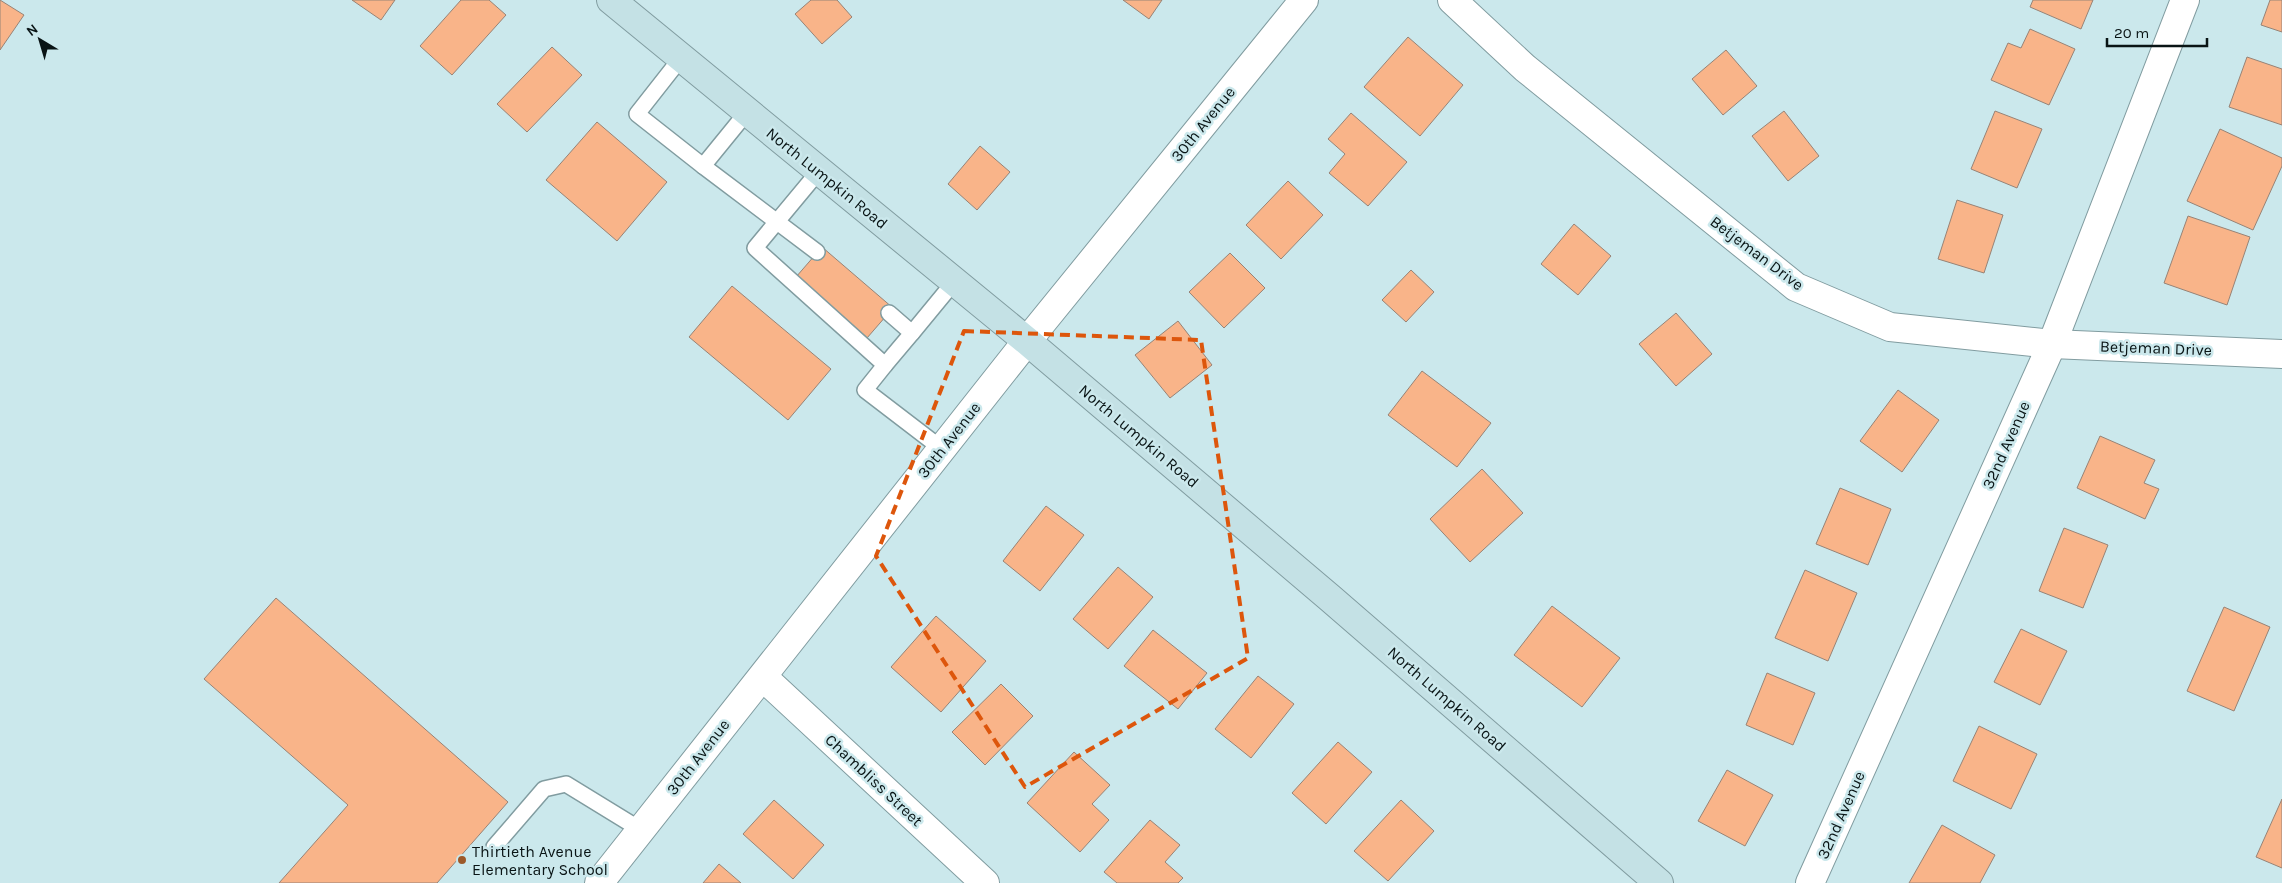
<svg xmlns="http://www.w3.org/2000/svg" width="2282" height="883" viewBox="0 0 2282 883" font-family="Karla,sans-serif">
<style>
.building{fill:#f9b489;stroke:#978376}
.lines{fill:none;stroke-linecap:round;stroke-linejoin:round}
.lane-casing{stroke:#819ca0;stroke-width:18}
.street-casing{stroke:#819ca0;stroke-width:30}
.secondary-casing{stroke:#819ca0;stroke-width:30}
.lane{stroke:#fff;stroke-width:15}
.street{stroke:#fff;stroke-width:28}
.secondary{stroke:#c4e1e5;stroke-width:28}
.marked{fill:none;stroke:#dd560c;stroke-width:4;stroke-dasharray:10 6;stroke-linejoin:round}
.poi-dot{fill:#9c5929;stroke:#cbe8ec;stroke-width:2}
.labels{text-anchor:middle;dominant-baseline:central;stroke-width:5;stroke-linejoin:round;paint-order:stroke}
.street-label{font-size:16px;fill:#091415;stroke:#cbe8ec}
.poi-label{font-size:16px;fill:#091415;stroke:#cbe8ec;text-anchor:start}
</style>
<rect width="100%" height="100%" fill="#cbe8ec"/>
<g class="building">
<path d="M0,0l24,15 -24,35z"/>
<path d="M352,0h43l-14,20z"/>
<path d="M461,0h28l17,15 -54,60 -32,-29z"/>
<path d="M811,0h26l15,17 -30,27 -27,-30z"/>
<path d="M1123,0h39l-13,19z"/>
<path d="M2033,0h60l-12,29 -51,-22z"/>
<path d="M2270,0h12v32l-21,-7z"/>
<path d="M2030,29l45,20 -26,56 -58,-25 17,-37 13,5z"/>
<path d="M1408,37l55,48 -43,51 -56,-49z"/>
<path d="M552,47l30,28 -55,57 -30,-28z"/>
<path d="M1726,50l31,36 -34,29 -31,-36z"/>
<path d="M2247,57l35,12v56l-53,-18z"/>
<path d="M1784,111l35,45 -31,25 -36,-45z"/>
<path d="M1995,111l47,18 -25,59 -46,-19z"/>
<path d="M1351,113l56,49 -39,44 -39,-33 16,-19 -17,-15z"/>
<path d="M597,122l70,60 -50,59 -71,-61z"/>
<path d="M2220,129l62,29v8l-29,64 -66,-29z"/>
<path d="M980,146l30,26 -33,38 -29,-26z"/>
<path d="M1288,181l35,34 -42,44 -35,-34z"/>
<path d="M1957,200l46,15 -19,58 -46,-14z"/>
<path d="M2188,216l62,21 -23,68 -63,-22z"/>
<path d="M1574,224l37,32 -33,39 -37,-31z"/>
<path d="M822,247l71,61 -26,30 -71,-61z"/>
<path d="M1230,253l35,35 -41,40 -35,-36z"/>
<path d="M1411,270l23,22 -28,30 -24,-22z"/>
<path d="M732,286l99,83 -43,51 -99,-83z"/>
<path d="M1676,313l36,41 -36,32 -37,-42z"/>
<path d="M1178,321l34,44 -42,33 -35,-43z"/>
<path d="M1422,371l69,52 -34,44 -69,-52z"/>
<path d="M1898,390l41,30 -37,52 -42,-31z"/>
<path d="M2100,436l55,24 -11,23 15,6 -14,30 -68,-31z"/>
<path d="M1482,469l41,44 -53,49 -40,-43z"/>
<path d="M1840,488l51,21 -23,56 -52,-21z"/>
<path d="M1046,506l38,29 -44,56 -37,-30z"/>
<path d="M2064,528l44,17 -25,63 -44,-17z"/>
<path d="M1118,567l35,30 -45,52 -35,-30z"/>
<path d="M1805,570l52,23 -29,68 -53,-23z"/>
<path d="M276,598l232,204 -71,81h-158l69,-78 -144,-126z"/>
<path d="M1552,606l68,52 -38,49 -68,-52z"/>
<path d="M2224,607l46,20 -36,84 -47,-20z"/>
<path d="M936,616l50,45 -45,51 -50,-45z"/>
<path d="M2021,629l46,22 -27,54 -46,-23z"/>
<path d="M1153,630l54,43 -29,36 -54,-43z"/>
<path d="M1767,673l48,20 -22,52 -47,-20z"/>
<path d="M1258,676l36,28 -43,54 -36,-29z"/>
<path d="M1001,684l32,32 -48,49 -33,-33z"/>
<path d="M1979,726l58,28 -26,55 -58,-28z"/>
<path d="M1338,742l34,30 -46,52 -34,-31z"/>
<path d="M1074,752l36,33 -18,19 17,16 -29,32 -53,-49z"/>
<path d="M1727,770l46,25 -28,51 -47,-25z"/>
<path d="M2282,799v69l-26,-11z"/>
<path d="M774,800l50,45 -31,34 -50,-45z"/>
<path d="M1401,800l33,31 -46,50 -34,-30z"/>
<path d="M1150,820l30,25 -15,17 18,16 -5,5h-61l-13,-11z"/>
<path d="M1942,825l53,30 -15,28h-71z"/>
<path d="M719,864l22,19h-38z"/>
</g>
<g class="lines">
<defs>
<g id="lane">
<path d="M681,58l-44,56 66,52"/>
<path d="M747,112l-44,54 114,86"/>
<path d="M819,171l-64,77 130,117 -20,25 77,59"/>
<path d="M912,333l42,-51"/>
<path d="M885,365l27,-32 -23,-20"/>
<path d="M494,847l50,-58 22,-5 75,46"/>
</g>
<g id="street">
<path d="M1452,0l73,68 271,219 94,40 162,17 230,10"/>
<path d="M763,677l222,206"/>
<path d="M599,883l428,-542 277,-341"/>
<path d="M1810,883l242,-539 133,-344"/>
</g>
<path id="secondary" d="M611,0l416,341 303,257 329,285"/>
</defs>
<use href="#lane" class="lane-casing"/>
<use href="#street" class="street-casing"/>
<use href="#secondary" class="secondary-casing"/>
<use href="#lane" class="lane"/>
<use href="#street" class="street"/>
<use href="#secondary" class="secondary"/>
</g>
<path class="marked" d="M964,331l237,9 47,318 -223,129 -149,-231z"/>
<circle class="poi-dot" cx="462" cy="860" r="5"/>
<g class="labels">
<g class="street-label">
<text transform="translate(1203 124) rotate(-51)">30th Avenue</text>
<text transform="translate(827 178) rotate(39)">North Lumpkin Road</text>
<text transform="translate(1757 253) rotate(37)">Betjeman Drive</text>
<text transform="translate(2156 348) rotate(2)">Betjeman Drive</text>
<text transform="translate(1139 436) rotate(40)">North Lumpkin Road</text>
<text transform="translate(949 440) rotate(-52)">30th Avenue</text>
<text transform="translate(2006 445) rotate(-66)">32nd Avenue</text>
<text transform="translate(1447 699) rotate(41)">North Lumpkin Road</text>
<text transform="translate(698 757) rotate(-52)">30th Avenue</text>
<text transform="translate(874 780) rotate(43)">Chambliss Street</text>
<text transform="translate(1841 815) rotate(-66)">32nd Avenue</text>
</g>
<g class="poi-label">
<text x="472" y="851">Thirtieth Avenue<tspan x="472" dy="18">Elementary School</tspan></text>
</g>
</g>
<g transform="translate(40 40) rotate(322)" stroke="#cbe8ec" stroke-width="4" paint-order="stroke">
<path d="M0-4L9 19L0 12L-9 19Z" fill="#091415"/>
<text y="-8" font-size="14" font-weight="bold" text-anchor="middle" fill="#091415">N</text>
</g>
<path d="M2107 38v8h100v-8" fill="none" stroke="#091415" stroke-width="2.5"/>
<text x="2114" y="38" font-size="15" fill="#091415" stroke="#cbe8ec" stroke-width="4" paint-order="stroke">20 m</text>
</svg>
